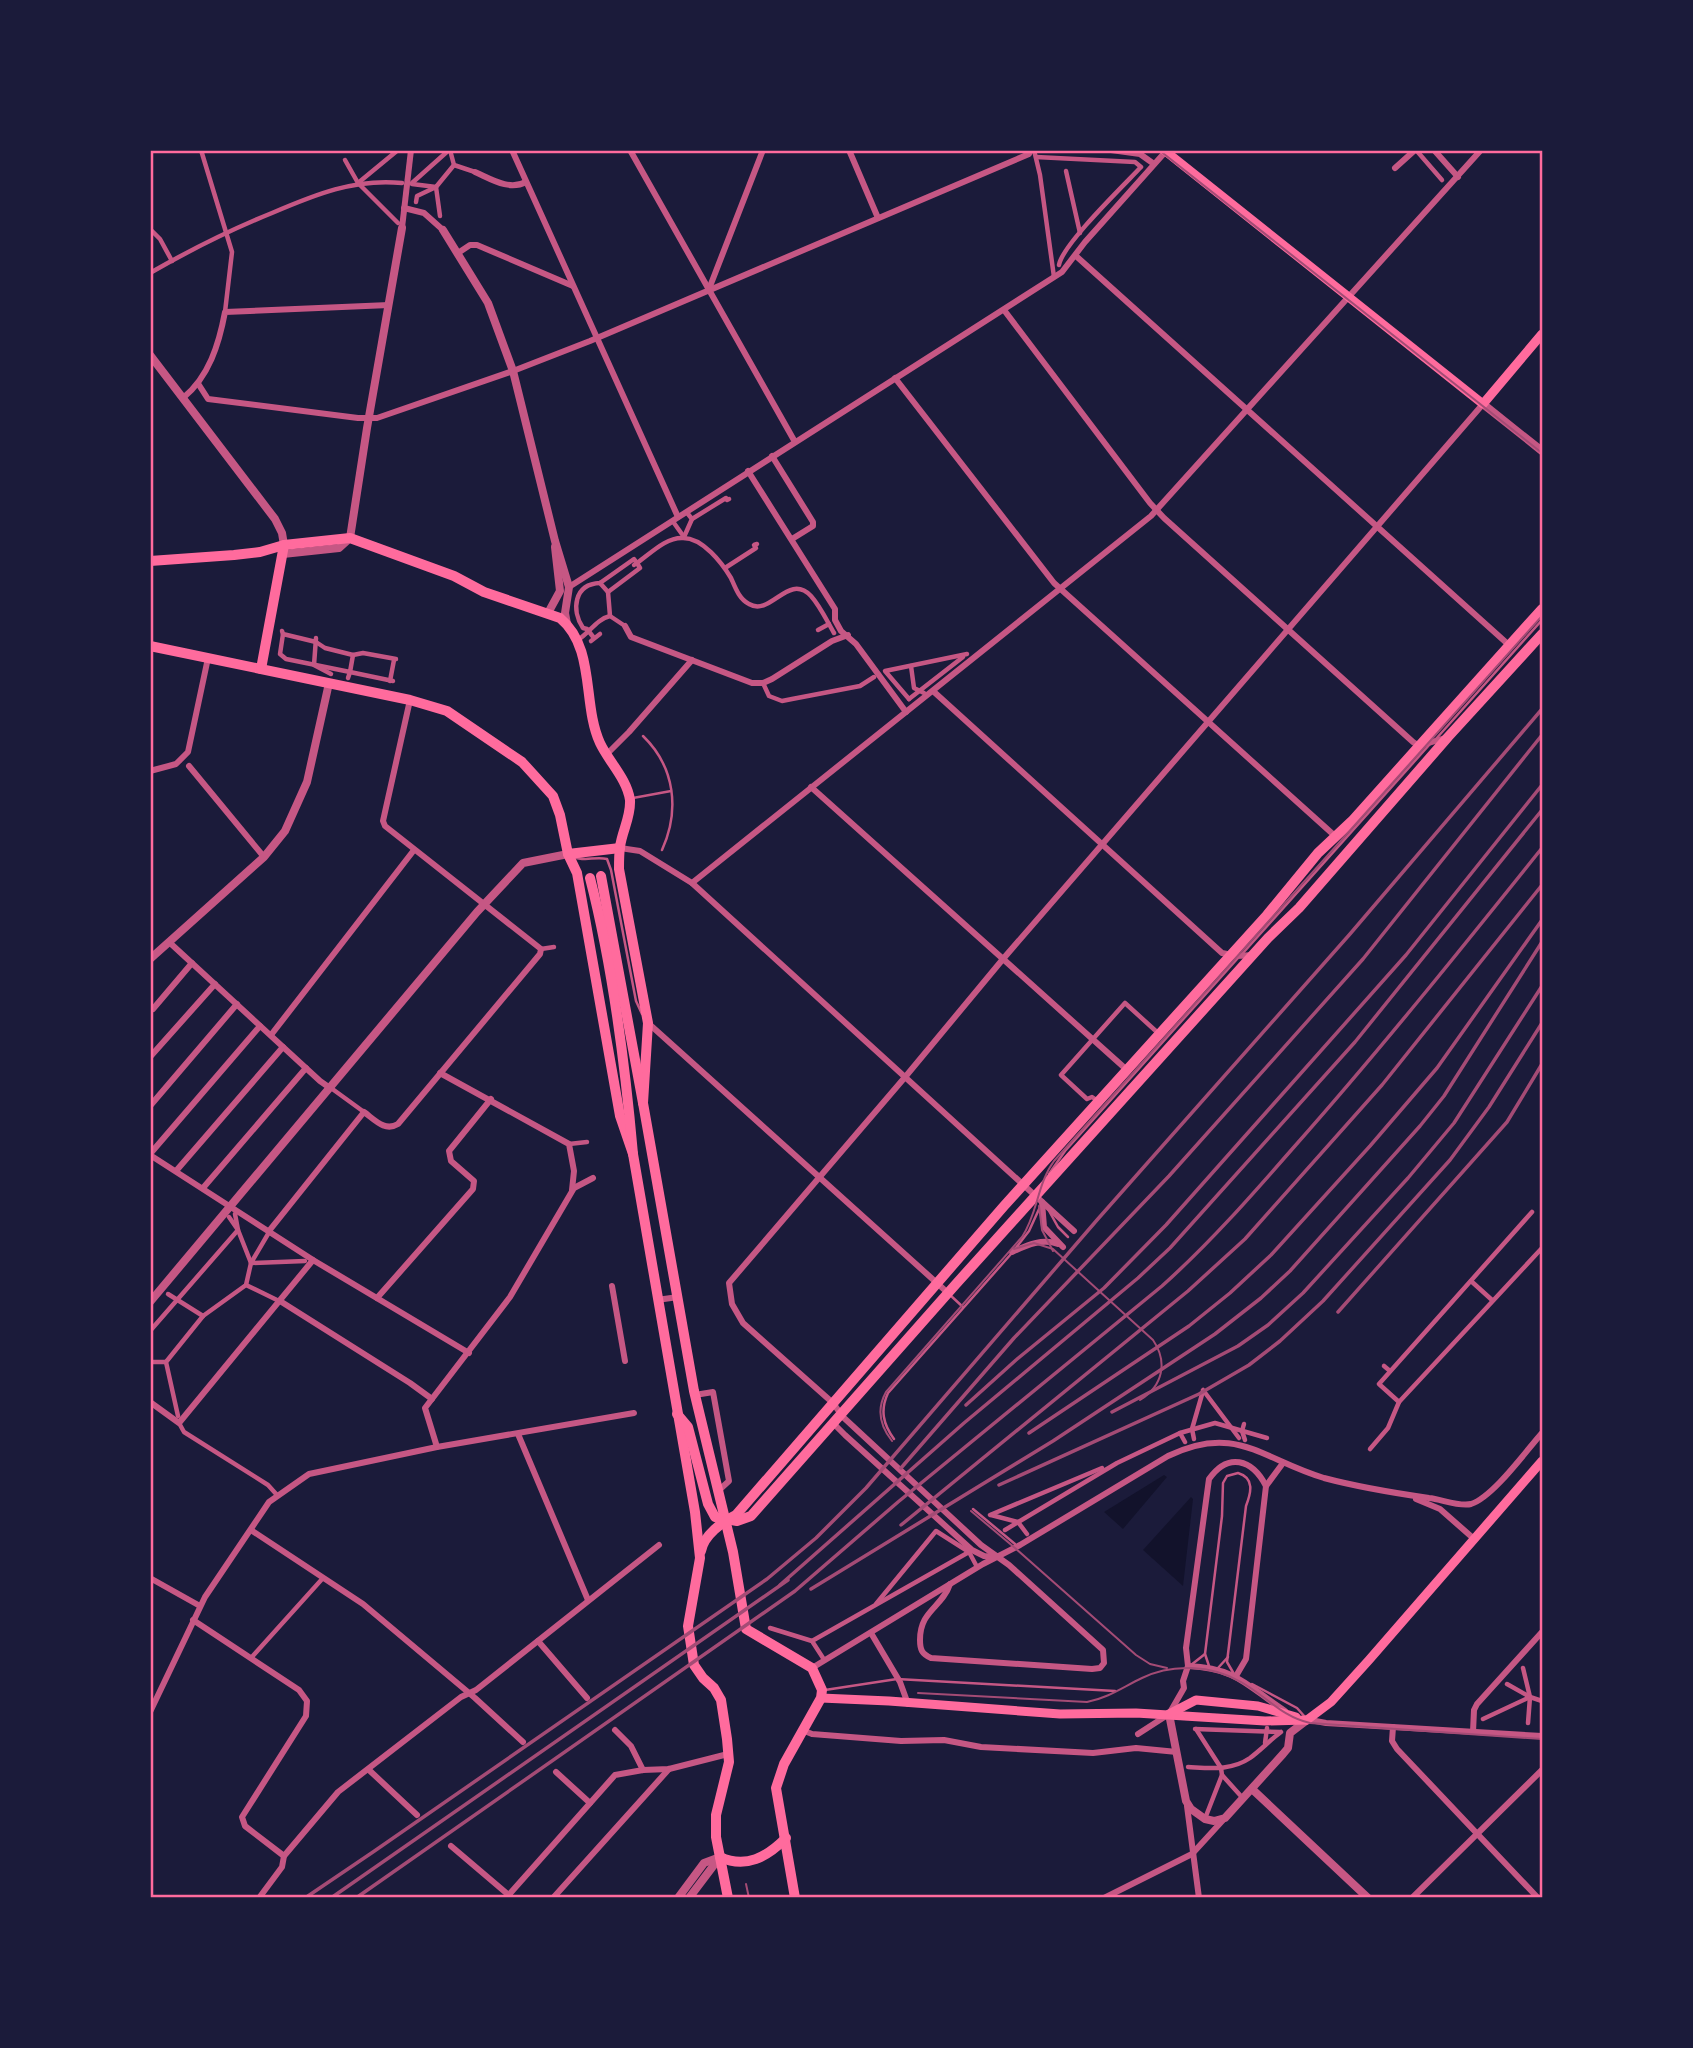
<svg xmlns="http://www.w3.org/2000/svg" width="1693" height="2048" viewBox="0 0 1693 2048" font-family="Rubik,sans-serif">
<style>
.water{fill:#12122b}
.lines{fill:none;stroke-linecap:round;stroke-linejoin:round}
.service{stroke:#c65784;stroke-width:2.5}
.pedestrian{stroke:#c65784;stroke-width:4.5}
.minor{stroke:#c65784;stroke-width:6}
.tertiary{stroke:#c65784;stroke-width:8}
.secondary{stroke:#ff6b9d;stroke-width:9}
.primary{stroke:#ff6b9d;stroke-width:10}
.trunk{stroke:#ff6b9d;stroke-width:10}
.tram{stroke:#a44b75;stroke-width:2}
.rail{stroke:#a44b75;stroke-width:3.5}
.neatline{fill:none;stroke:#ff6b9d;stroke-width:2.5}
</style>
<rect width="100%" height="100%" fill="#1b1b3a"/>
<g class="water">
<path d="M1164,1475l3,2 -44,52 -19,-17z"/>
<path d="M1191,1497l2,2 -10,87 -40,-36z"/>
</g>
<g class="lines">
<g class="service">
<path d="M643,736c32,31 37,74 19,114"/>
<path d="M1435,740l107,-120"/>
<path d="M633,798l38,-7"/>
<path d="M574,857c11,5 21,-1 33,2l4,11 25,131 6,13"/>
<path d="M1243,953l187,-209"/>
<path d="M1049,1174l16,-23 173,-193"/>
<path d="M1048,1209l10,18 10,10"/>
<path d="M1015,1249l14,-18 11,-24"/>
<path d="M950,1295l13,12"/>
<path d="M894,1439c-11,-15 -14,-29 -6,-46l123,-139"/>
<path d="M973,1509l42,35"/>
<path d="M1191,1665l14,-11"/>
<path d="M1209,1666l-4,-12 17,-138 1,-33 4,-7 11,-3c17,5 13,20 8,33l-19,156 7,12"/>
<path d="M1218,1668l10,-11"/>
<path d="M1252,1684l45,24 8,9"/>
<path d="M825,1690l72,-11 218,12"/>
</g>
<g class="pedestrian">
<path d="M201,150l31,102 -7,60"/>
<path d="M450,150l4,15"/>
<path d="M1034,150l6,25 14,102"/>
<path d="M1416,150l26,30"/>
<path d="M1036,157l99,5 6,5c-17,18 -79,78 -82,98"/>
<path d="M345,160l13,23 40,40"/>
<path d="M1066,171l14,62"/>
<path d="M358,183l40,-33"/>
<path d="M412,183l37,-33"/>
<path d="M412,184l24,3 18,-22 21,7"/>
<path d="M416,202l1,-6 19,-9 4,29"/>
<path d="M150,229l10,10 12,22"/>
<path d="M150,273c40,-23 80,-43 122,-60 42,-18 83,-35 130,-30"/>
<path d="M692,519l34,-21 1,2 2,-1"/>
<path d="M674,523l10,14"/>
<path d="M684,537l8,-18 -4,-5"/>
<path d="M725,568l31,-20 -2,-3 3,-1"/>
<path d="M600,583l8,9 2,24"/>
<path d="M608,592l32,-24 -3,-5c13,-9 29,-26 46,-25 20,0 39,25 48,40 4,9 8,21 18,26 22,13 39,-32 62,-8 9,10 16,25 23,37"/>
<path d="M818,630l11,-6"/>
<path d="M282,631l1,3 33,8 9,6 28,7 10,-2 33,6"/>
<path d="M283,634l-3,20 6,5 64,13 3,-17"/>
<path d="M316,638l-2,27 17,9"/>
<path d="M594,638l-7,-9 -4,-1c-12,-18 -9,-44 17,-45l34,-24 3,4 -3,2"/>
<path d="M578,640c12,-8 19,-21 32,-24l15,10"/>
<path d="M591,641l9,-7"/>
<path d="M911,666l3,22 10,5"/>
<path d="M348,678l2,-6 43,9"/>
<path d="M390,681l4,-21"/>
<path d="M763,683l6,13 13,5 10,-2 68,-13 14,-9"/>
<path d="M909,699l-24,-28 82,-17"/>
<path d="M909,699l54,-42"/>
<path d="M541,949l13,-2"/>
<path d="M331,1088l33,24"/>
<path d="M1095,1099l-3,-2 -5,2 -26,-24 64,-72 33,30"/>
<path d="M569,1144l18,-2"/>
<path d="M1532,1212l-153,172 20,18 143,-154"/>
<path d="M268,1234l-17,29 54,-2"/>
<path d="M1471,1281l21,19"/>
<path d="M246,1285l31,15"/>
<path d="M168,1294l35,22"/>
<path d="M150,1331l88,-101 -3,-16"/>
<path d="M150,1362h16"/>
<path d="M1384,1366l6,5"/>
<path d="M1203,1390l36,48"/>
<path d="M178,1416l-12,-54 37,-46 43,-31 5,-22 -13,-33 -9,-13"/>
<path d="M179,1423l5,9 84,53 9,10"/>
<path d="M1244,1424l-2,7 3,9"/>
<path d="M1180,1433l35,-10 52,15"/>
<path d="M1194,1439l-2,-10 11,-38"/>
<path d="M1370,1449l18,-21 11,-26"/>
<path d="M990,1515l112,-47"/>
<path d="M991,1515l27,7 9,12"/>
<path d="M1005,1530l112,-67 63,-30 5,9"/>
<path d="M876,1604l60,-73 33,21 7,13"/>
<path d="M770,1628l42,13 11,17"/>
<path d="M812,1641l157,-89"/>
<path d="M251,1658l72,-80"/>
<path d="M1507,1684l23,13 -2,26"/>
<path d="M1530,1697l12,4"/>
<path d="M1483,1719l47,-22 -7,-29"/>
<path d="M1195,1729l85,3"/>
<path d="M1196,1729l25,39 1,7 18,20"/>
<path d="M1265,1743l2,-15"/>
<path d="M1188,1767c22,1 43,4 62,-9 11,-8 20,-18 31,-26"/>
<path d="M1206,1816l16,-41"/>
</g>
<g class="minor">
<path d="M512,150l166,367"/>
<path d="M630,150l165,292"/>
<path d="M849,150l29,68"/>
<path d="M1111,150l29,4 14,10"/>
<path d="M1434,150l24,27"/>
<path d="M1395,168l20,-18"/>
<path d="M475,172c16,7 34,19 51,10"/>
<path d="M404,208l20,5 19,17"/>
<path d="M402,228l9,-78"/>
<path d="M458,253l12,-8h7l96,41"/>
<path d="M1076,256l434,390"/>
<path d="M709,289l54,-139"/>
<path d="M1004,310l146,193 14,15 249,224 6,4 26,-8"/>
<path d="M895,378l159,205 281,253"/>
<path d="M199,385l9,14 150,19h19l136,-47 77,-30 439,-187 2,-4"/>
<path d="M183,398c26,-21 36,-54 42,-86l164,-7"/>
<path d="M772,456l41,66v4l-21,13"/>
<path d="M748,471l87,138v11l6,11 15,13 50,68"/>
<path d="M569,587l493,-315 23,-30 82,-92"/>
<path d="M625,626l6,11 121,46h11l9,-4 60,-38 16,-6"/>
<path d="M933,691l289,262 15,3 16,-1"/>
<path d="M607,754l22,-22 63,-72"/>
<path d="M189,766l75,91"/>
<path d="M150,771l26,-7 12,-12 20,-94"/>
<path d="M811,787l316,283"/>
<path d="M620,848l20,3 52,32 382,348"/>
<path d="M692,883l459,-367 330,-366"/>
<path d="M169,942l151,139 10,7"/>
<path d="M153,1009l39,-46"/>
<path d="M648,1023l300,270"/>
<path d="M271,1035l143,-185"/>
<path d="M150,1057l65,-73"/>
<path d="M440,1073l129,71 5,27 -2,19"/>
<path d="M150,1106l87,-102"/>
<path d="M150,1154l110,-128"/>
<path d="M150,1155l163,105 156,93"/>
<path d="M176,1171l107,-124"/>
<path d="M203,1188l103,-120"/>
<path d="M1042,1202l2,25 19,20"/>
<path d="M269,1231l95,-119c11,8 21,20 34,12l142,-170 1,-5 -156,-123 -2,-5 27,-121"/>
<path d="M1012,1252c15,-7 31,-14 46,-8"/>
<path d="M612,1286l13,75"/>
<path d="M377,1298l96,-109 1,-8 -23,-20 -2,-10 42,-52"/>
<path d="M657,1300l21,-3"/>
<path d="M280,1301l130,82 22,16"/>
<path d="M695,1395l18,-3 16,89 -12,11"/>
<path d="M150,1402l29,21 134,-163"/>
<path d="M834,1420l2,6 9,9 127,115 12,6 12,1"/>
<path d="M518,1434l70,166"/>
<path d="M437,1447l-12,-39 85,-111 64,-109 19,-10"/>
<path d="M1416,1499l24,10 33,29"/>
<path d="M251,1530l112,74 112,94 48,44"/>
<path d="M150,1578l50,28"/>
<path d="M950,1584c-8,24 -30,26 -30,56 0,10 2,14 11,18l161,11 8,-1 4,-5 -1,-13 -94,-85 -28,-20 -138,-128 -10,-14 -90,-80 -11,-19 -3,-21 177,-207 97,-117 480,-555"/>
<path d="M193,1620l106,70 8,11 -1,15 -64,101 3,9 39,30"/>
<path d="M871,1633l29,49 8,22"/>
<path d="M538,1641l49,57"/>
<path d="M1188,1666c50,2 60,21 97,45"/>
<path d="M812,1668l171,-104 37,-19 148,-89c68,-33 93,3 156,22 34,9 70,15 105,20 12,1 30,9 42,6 22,-7 55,-53 71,-71"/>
<path d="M1236,1676l10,-17 20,-173 17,-23"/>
<path d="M150,1712l55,-115 64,-95 40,-28 128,-27 197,-34"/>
<path d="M1305,1719l21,4 216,13"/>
<path d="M1393,1727l-1,14 5,8 141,149"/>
<path d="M615,1730l16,16 12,24"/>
<path d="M802,1730l10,4 89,7 43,-1 37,7 112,6 43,-5 41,4"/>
<path d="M1473,1732l1,-22 3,-6 65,-72"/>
<path d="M1138,1734l31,-20 15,-26 -1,-7 5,-15 -2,-18 23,-169c19,-27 43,-20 57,7"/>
<path d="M369,1770l48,45"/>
<path d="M556,1772l34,31"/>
<path d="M1187,1806l12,92"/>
<path d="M451,1846l60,51"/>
<path d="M259,1898l23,-31 2,-11 54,-64 123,-95 15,-7 183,-145"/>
<path d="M506,1898l109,-123 28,-5 26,-1 59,-15"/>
<path d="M553,1898l116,-129"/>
<path d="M1104,1898l88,-44 32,-35"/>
<path d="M1412,1898l130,-128"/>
</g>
<g class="tertiary">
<path d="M443,230l45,73 25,68 42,170 14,46 -4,26 2,11"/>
<path d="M150,355l125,164 7,14 2,12"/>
<path d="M1483,404l59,47"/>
<path d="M283,554l56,-6 11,-10 17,-110 35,-200"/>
<path d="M548,613l12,-22 -5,-44"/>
<path d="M150,959l114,-102 21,-26 22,-49 22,-99"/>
<path d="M150,1302l327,-390 46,-49 45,-9"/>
<path d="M1169,1714l17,87 5,8 14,10 9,2 11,-3 58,-64 5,-6 2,-15 17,-13"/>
<path d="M1252,1789l116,109"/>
<path d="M678,1898l26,-35 16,-6"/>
<path d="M689,1898l31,-41"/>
</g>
<g class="secondary">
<path d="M1164,150l319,254 59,-70"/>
<path d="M821,1698l68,3 171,13 76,-1 129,8 42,-1"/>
<path d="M1169,1714l27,-14 62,6 38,11"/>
<path d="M1307,1720l24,-18 38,-42 173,-199"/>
</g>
<g class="primary">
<path d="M150,561l84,-6 26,-3 24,-7 66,-7 104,38 30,16 76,26c36,30 22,86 40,125 9,19 27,36 30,57 1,17 -8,31 -10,47 -1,7 -1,15 -1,22l29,154 -5,80 51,288 39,161 13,77 66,39 10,22 -1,8 -37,66 -8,24 19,110"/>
<path d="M150,646l260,54 37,11 75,51 31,34 7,19 8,39 9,19 43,243 13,38 62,358 5,46 -12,68 6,39 9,13 11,10 7,12 6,39 2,23 -13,53v22l12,61"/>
<path d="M261,669l23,-124"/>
<path d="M568,854l52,-6"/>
<path d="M677,1414l11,13 20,77 7,13 22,4 14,-5 205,-232 312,-346 31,-30 149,-171 94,-103"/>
<path d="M701,1551c3,-16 21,-29 35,-36l268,-309 263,-291 51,-62 34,-32 190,-212"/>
<path d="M720,1857c26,12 47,0 66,-19"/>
</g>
<g class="trunk">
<path d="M601,876l42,227"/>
<path d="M590,878c23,89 35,185 43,276"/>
</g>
<g class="tram">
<path d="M1159,150l383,303"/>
<path d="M1039,1206l3,24 11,21"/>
<path d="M1014,1249l20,-6 19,6 100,91c15,22 10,46 -13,60"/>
<path d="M892,1441c-12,-15 -16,-31 -6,-49l136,-155c16,-24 15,-53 32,-76l488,-545"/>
<path d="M971,1511l44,37 121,107 14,9 17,4"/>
<path d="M918,1693l169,9c21,-4 36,-15 55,-24 30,-15 70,-13 99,4 25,14 41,35 69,41l232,16"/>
<path d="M746,1884l3,14"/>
</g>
<g class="rail">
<path d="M1338,1312l169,-190 35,-58"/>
<path d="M966,1405l50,-45 88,-72 62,-63 240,-270 136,-170"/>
<path d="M1112,1412l126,-66 30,-21 35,-32 105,-115 46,-55 88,-137"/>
<path d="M1029,1433l160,-107 41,-33 41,-38 99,-109 67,-78 105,-148"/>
<path d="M901,1468l113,-130 155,-162 194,-217 179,-224"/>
<path d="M999,1485l200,-91 50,-29 31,-24 43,-40 127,-141 39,-53 53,-84"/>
<path d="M901,1525l287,-234 57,-52 137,-154 160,-200"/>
<path d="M780,1585l184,-162 174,-145 32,-30 185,-206 187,-232"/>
<path d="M811,1589l242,-148 162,-107 46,-36 29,-27 130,-145 24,-30 98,-154"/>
<path d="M305,1898l68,-46 394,-273 49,-41 50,-50 231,-268 253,-286 192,-225"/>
<path d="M331,1898l457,-318"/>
<path d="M356,1898l439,-307 103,-89 264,-216c48,-43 90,-91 132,-139 86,-97 167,-198 248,-299"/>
</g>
</g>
<rect width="1693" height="2048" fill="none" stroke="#1b1b3a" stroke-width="304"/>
<rect x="152" y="152" width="1389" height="1744" class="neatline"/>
</svg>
